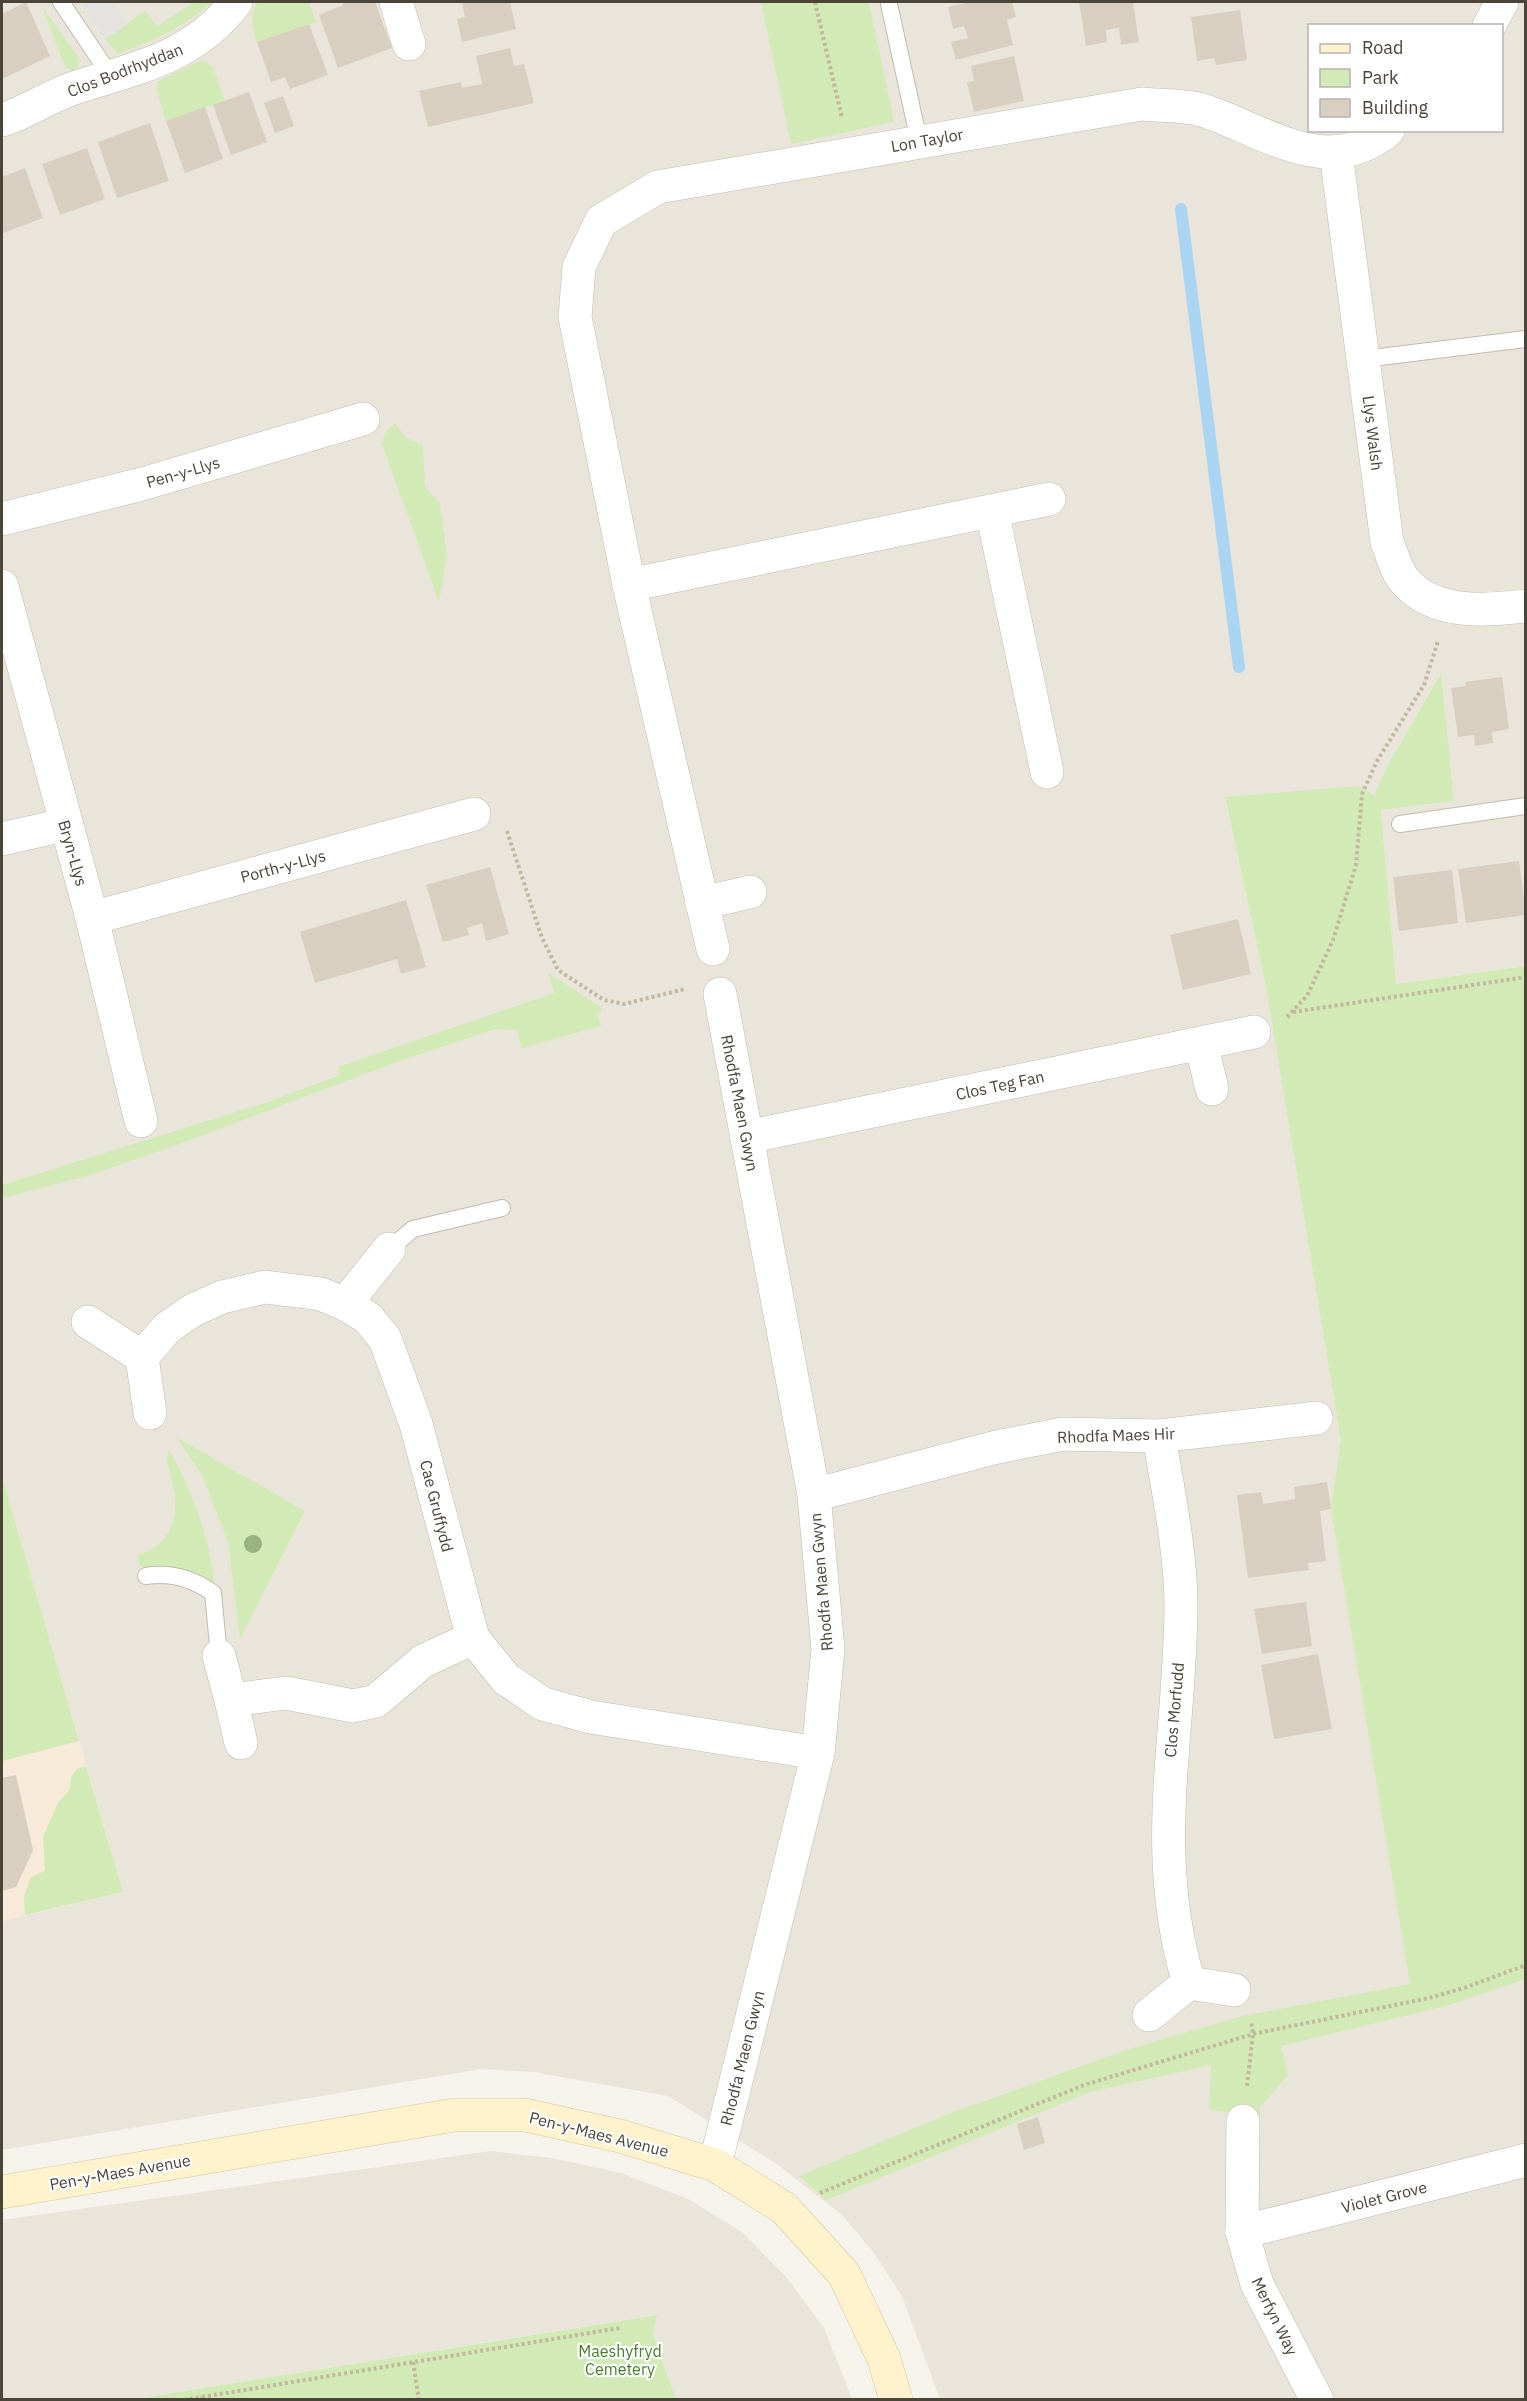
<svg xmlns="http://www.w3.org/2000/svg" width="1527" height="2401" viewBox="0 0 1527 2401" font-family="'IBM Plex Sans',sans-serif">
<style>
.residential{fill:#eae5da;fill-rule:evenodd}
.commercial{fill:#f7ead8}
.green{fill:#d2eab5}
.parking{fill:#e5e3e0}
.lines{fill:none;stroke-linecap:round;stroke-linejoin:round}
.stream{stroke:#a9d4f2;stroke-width:12}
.building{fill:#d8cfc1}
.lane-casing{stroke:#c2bbae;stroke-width:18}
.street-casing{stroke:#c2bbae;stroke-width:34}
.secondary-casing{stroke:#d6c79b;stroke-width:34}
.path{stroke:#c4b79f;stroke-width:4;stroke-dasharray:3 3;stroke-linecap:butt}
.lane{stroke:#fff;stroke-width:16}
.street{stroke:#fff;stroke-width:33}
.secondary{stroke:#fff3cd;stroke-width:33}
.tree{fill:#97b381}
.labels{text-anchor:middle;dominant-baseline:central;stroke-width:4.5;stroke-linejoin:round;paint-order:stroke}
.street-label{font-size:16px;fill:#4b4439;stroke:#fff}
.park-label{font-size:16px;fill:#4a7f2a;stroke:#fff}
</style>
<rect width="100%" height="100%" fill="#f6f3ec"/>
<g class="residential">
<path d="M2,2h1523v964l-129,18 -15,-174 73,-9 -14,-127 -49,85 -17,36 -149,3 42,194 258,352v1055h-585l-38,-103 -28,-43 -33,-39 -63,-49 -110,-69 -135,-24 -52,-3 -479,81v-229l121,-29 -121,-416zM1310,26h192v104h-192z"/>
<path d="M491,2151l61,7 69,15 67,26 54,33 45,46 37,50 28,71h-176l-23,-65 3,-19 -521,84h-133v-179z"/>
</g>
<path class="commercial" d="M2,1476l121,416 -121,29z"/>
<g class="green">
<path d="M194,2l18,1c-33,26 -55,36 -94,51l-13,-15 40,-28 12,15z"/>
<path d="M258,2h51l7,20 -59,20c-5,-14 -8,-26 1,-40z"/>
<path d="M761,2h108l25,120 -103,22z"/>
<path d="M41,5l38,53 -1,12 -5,2 -8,-6z"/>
<path d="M203,60l10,7 12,34 -59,20 -9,-30 1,-10z"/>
<path d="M395,423l10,14 18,8 2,41 15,18 7,52 -8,46 -57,-158 3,-11z"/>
<path d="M1441,673l13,128 -73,9 15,174 129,-18v1013l-79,27 -165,40 7,29 -28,32v9l-51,-6 2,-45 -121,27 -264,108 -27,-24 152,-63 178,-64 114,-33 167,-32 -79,-475 10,-69 -74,-448 -42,-195 134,-11 15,9 17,-36z"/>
<path d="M548,972c10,9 51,32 54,37l-4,7 3,10 -79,22 -5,-18 -22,-1 -90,30 -231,87 -87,30 -85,22v-13l269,-84 69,-26 -2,-8 216,-74z"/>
<path d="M176,1437l129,74 -65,128 -12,-97 -26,-67z"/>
<path d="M169,1449c23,44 42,88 45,138l-43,-20h-30l-4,-11c38,-14 44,-42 34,-79 -3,-11 -5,-17 -2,-28z"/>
<path d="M2,1476l77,265 -77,20z"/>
<path d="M86,1766l37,126 -98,23 -1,-18 7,-20 14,-6 -2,-34 15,-34 12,-14 1,-12 6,-8z"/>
<path d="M657,2315l-4,19 23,65h-541z"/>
</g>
<path class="parking" d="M81,2h32l15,22 -23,15z"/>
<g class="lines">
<path class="stream" d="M1181,209l58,458"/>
</g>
<g class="building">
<path d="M26,2l24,54 -48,23v-65z"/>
<path d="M342,2h33l17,46 -54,20 -19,-53 24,-10z"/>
<path d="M462,2h48l6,27 -54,13 -5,-23 8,-2z"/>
<path d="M970,2h42l4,15 -9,3 6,25 -57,15 -5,-18 17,-4 -4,-12 -11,3 -5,-22z"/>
<path d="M1079,2h54l6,40 -18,3 -2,-17 -13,2 1,12 -21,4z"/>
<path d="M1240,10l7,50 -31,5 -2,-7 -17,3 -6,-44z"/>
<path d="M309,24l19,51 -38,14 -5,-12 -14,5 -14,-40z"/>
<path d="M510,48l4,18 10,-2 10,39 -106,24 -9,-36 42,-9 1,6 20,-4 -6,-28z"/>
<path d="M1014,56l10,45 -50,11 -7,-30 7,-1 -3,-15z"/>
<path d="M249,92l18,50 -36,13 -18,-50z"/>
<path d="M283,96l11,30 -19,7 -11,-30z"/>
<path d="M205,107l18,52 -38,14 -19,-52z"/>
<path d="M150,123l19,58 -52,17 -19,-56z"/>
<path d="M87,148l18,51 -45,16 -18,-51z"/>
<path d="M25,168l18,50 -40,15 -1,-56z"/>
<path d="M1502,677l7,52 -17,3 1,11 -18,3 -1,-11 -16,2 -7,-49 15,-2 -1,-4z"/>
<path d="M1519,861l7,54 -60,8 -8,-54z"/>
<path d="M490,867l19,67 -23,7 -4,-18 -15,5 2,7 -26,7 -17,-57z"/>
<path d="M1452,870l6,53 -59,8 -6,-54z"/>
<path d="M406,900l20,67 -25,7 -4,-15 -82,24 -15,-51z"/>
<path d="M1238,919l13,55 -68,16 -13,-55z"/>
<path d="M1327,1482l4,27 -11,2 6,50 -18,2 1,7 -61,8 -11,-83 24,-3 2,12 14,-2 18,-3 -1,-12z"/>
<path d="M1306,1602l6,44 -50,8 -8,-45z"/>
<path d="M1318,1654l14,75 -58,10 -13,-74z"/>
<path d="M16,1775l17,75 -17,37 -14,4v-113z"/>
<path d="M1038,2117l7,26 -21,7 -7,-26z"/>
</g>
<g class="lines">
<defs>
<g id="lane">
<path d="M61,2l51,76"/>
<path d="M889,4l30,137"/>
<path d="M1364,359l162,-20"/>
<path d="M1400,824l126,-18"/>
<path d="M389,1249l24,-20 89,-21"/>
<path d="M146,1576c25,-4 46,2 67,17l6,63"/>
</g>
<g id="street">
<path d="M396,2l13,42"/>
<path d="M1489,26l13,-24"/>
<path d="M2,120c26,-8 49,-25 75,-33 62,-20 117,-30 159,-85"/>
<path d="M1336,153l51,389c5,12 9,29 17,38 29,35 81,31 122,26"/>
<path d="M992,511l55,261"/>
<path d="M2,519l140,-35 221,-65"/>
<path d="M629,585l420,-86"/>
<path d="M2,586l90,332 49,203"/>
<path d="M2,839l62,-14"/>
<path d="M702,903l48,-11"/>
<path d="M92,918l382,-104"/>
<path d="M713,949l-84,-364 -54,-268 4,-50 22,-46 57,-34 484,-83c19,2 42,1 60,6 62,20 125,71 186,20"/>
<path d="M1201,1043l11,46"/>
<path d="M747,1137l507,-105"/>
<path d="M345,1304l44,-55"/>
<path d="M88,1322l54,35"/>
<path d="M150,1413l-8,-56 25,-29 26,-18 29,-13 43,-10 56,7 24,10 23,14 17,21 31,85 57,214 33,41 37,25 48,13 227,36"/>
<path d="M1159,1436c9,56 22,115 22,171 -1,133 -32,244 8,376"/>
<path d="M814,1495l183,-48 66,-13 96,2 157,-18"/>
<path d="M219,1656l12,44 55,-7 67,13 23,-5 47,-40 50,-23"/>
<path d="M231,1700l10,43"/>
<path d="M1149,2015l40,-32 45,7"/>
<path d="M1243,2121l-1,111 15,52 60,116"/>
<path d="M715,2165l103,-412 10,-104 -14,-154 -94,-501"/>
<path d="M1242,2232l284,-72"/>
</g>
<path id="secondary" d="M2,2192l452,-77h71l95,21 95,29 69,43 60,66 40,85 12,41"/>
</defs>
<use href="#lane" class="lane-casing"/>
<use href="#street" class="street-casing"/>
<use href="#secondary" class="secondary-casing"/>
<g class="path">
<path d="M815,2l27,116"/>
<path d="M507,831l35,107 16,32 46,30 20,4 61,-15"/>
<path d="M1293,1012l233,-35"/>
<path d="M1287,1017l20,-21 26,-56 23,-75 6,-71 15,-33 47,-76 14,-44"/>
<path d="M1247,2086l6,-52 -2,-13"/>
<path d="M820,2193l264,-108 169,-51 176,-36 35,-10 62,-23"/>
<path d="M413,2362l6,38"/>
<path d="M202,2397l418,-69"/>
<path d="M184,2400l18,-3v3"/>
</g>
<use href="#lane" class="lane"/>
<use href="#street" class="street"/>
<use href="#secondary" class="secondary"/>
</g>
<circle class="tree" cx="253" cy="1544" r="9"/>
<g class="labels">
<g class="street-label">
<text transform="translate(125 70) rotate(-21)">Clos Bodrhyddan</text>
<text transform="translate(927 140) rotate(-10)">Lon Taylor</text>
<text transform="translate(1373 433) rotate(83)">Llys Walsh</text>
<text transform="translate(183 472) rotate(-16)">Pen-y-Llys</text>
<text transform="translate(73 853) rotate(74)">Bryn-Llys</text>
<text transform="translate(283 866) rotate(-15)">Porth-y-Llys</text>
<text transform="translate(1000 1085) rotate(-12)">Clos Teg Fan</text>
<text transform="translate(740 1103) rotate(79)">Rhodfa Maen Gwyn</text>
<text transform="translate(1116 1435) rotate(-2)">Rhodfa Maes Hir</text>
<text transform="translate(437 1506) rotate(76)">Cae Gruffydd</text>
<text transform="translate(821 1582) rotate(-95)">Rhodfa Maen Gwyn</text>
<text transform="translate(1174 1710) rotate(-85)">Clos Morfudd</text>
<text transform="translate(742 2058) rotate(-76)">Rhodfa Maen Gwyn</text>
<text transform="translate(599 2134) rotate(14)">Pen-y-Maes Avenue</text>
<text transform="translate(120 2172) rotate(-10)">Pen-y-Maes Avenue</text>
<text transform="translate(1384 2197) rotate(-14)">Violet Grove</text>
<text transform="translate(1275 2316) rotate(64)">Merfyn Way</text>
</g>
<g class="park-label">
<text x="620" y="2351">Maeshyfryd<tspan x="620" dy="18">Cemetery</tspan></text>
</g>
</g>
<rect width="1527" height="2401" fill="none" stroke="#4b4439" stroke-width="6"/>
<rect x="1308" y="24" width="195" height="108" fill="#ffffff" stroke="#b7b4b0" stroke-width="1.5"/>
<rect x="1320" y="44" width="30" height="9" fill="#fff3cd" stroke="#b7b4b0" stroke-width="1.5"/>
<text x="1362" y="54" font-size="18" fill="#4b4439">Road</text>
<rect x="1320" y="69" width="30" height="18" fill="#d2eab5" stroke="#b7b4b0" stroke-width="1.5"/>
<text x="1362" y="84" font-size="18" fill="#4b4439">Park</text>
<rect x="1320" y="99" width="30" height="18" fill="#d8cfc1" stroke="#b7b4b0" stroke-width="1.5"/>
<text x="1362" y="114" font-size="18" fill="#4b4439">Building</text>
</svg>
